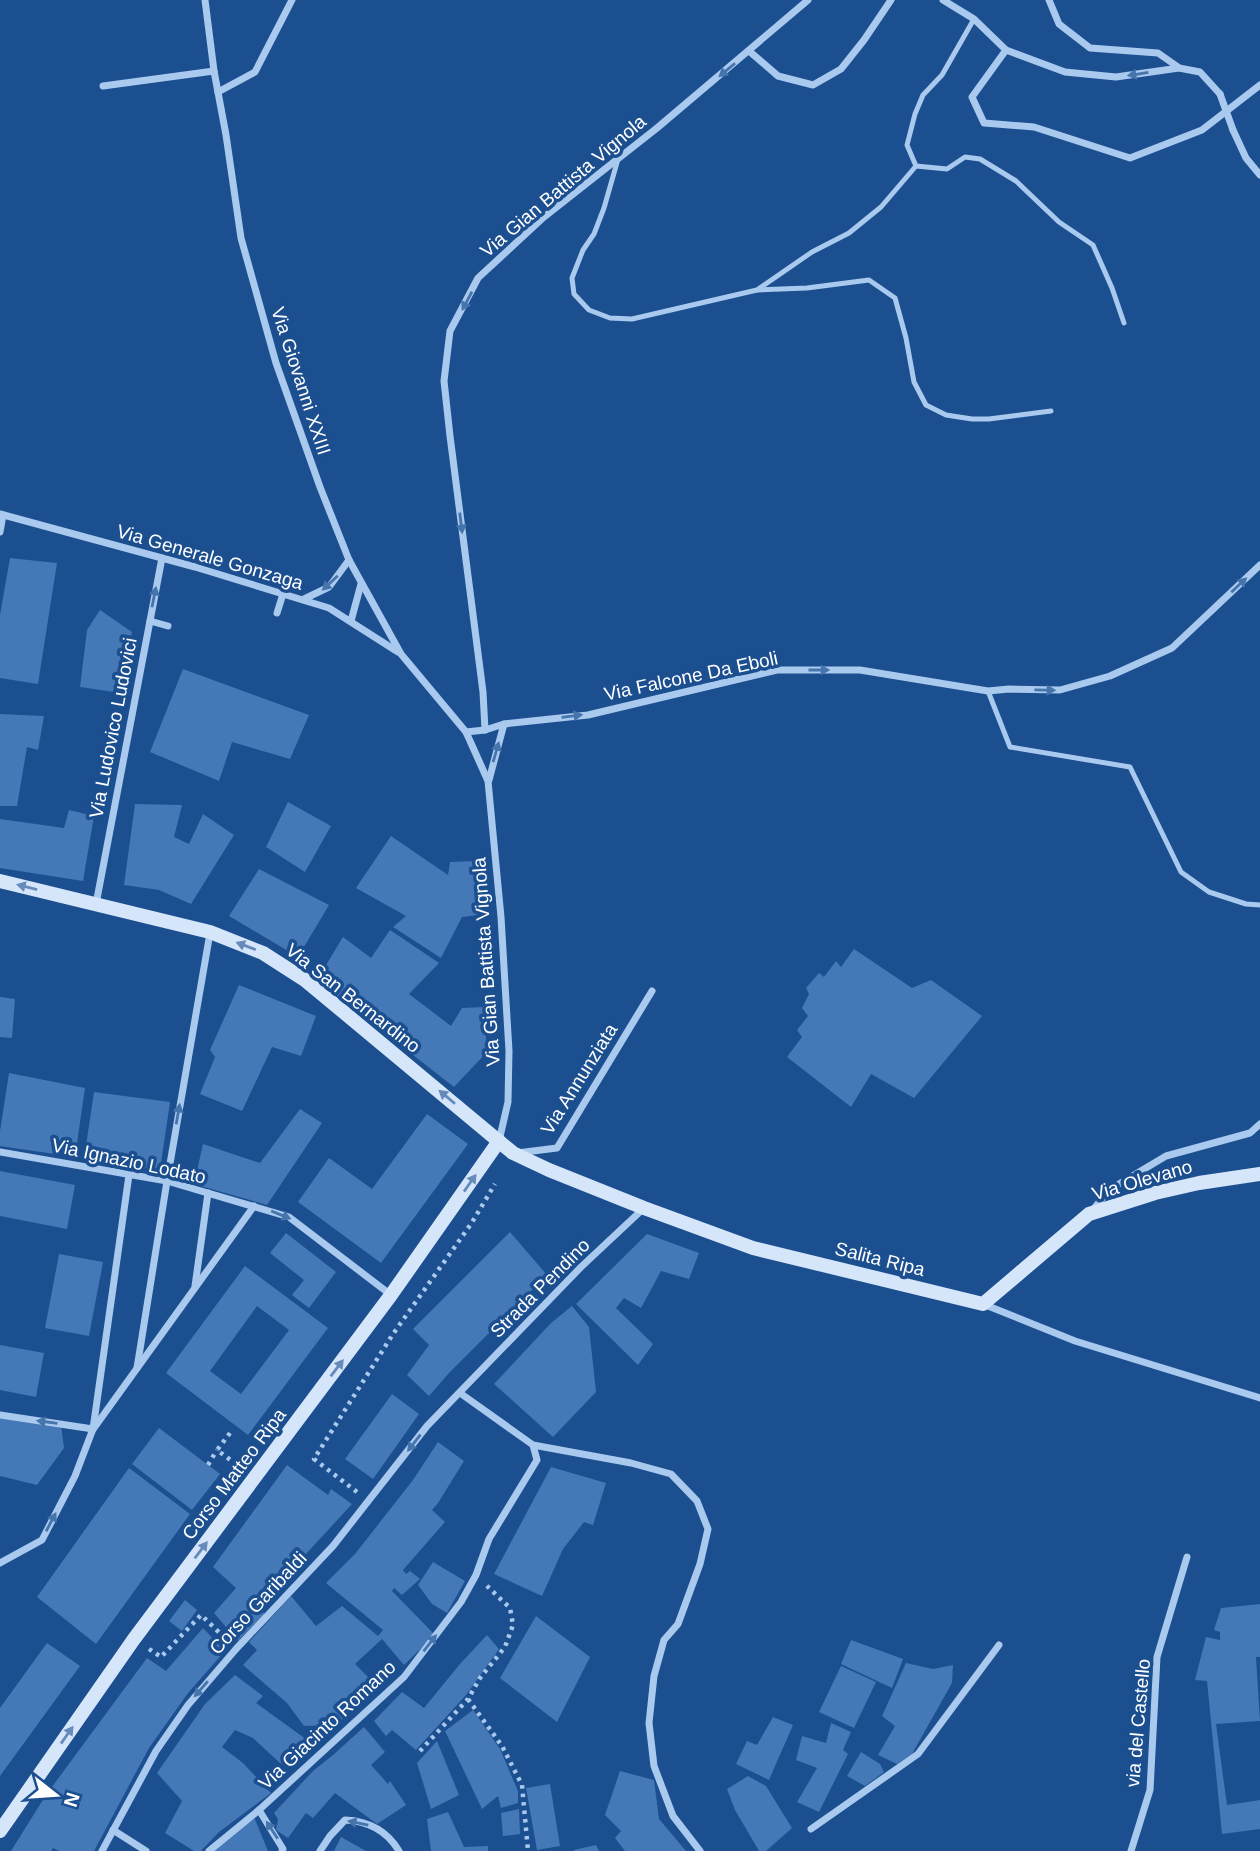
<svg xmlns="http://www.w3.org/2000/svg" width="1260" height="1851" viewBox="0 0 1260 1851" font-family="Arial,sans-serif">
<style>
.building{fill:#4478b7;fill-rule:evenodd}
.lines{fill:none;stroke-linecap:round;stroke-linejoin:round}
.path{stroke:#a9c9ee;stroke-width:4.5;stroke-dasharray:3.5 5;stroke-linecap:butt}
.lane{stroke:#a9c9ee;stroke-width:5}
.street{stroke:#a9c9ee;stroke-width:7}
.secondary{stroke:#d6e6fa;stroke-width:14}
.street-bridge{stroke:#a9c9ee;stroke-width:7}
.oneway{fill:#4674ac}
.oneway2{fill:#668bba}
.labels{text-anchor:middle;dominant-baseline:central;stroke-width:7;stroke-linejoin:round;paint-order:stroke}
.street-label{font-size:19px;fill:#fff;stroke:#1b4f8f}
</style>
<rect width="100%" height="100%" fill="#1b4f8f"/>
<g class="building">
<path d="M10,558l47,5 -19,121 -38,-6v-63z"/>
<path d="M100,610l32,22 -11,61 -41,-6 7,-57z"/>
<path d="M183,669l126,46 -19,44 -58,-17 -13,39 -69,-29z"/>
<path d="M0,714l44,2 -6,34 -11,-3 -10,59h-17z"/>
<path d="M288,802l43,24 -26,46 -39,-25z"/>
<path d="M135,804l47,1 -8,32 15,7 14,-30 31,21 -43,69 -32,-14 -35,-5z"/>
<path d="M69,810l25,6 -11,65 -83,-13v-49l64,9z"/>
<path d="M391,836l57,39 2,-13 25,-1 4,54 -17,2 -21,41 -48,-31 13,-11 -50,-28z"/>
<path d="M259,869l70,36 -31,52 -69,-41z"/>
<path d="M390,930l49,33 -30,31 42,32 11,-18 22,-1 3,45 -33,35 -137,-107 26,-43 28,21z"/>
<path d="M854,949l58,39 19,-8 51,36 -68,82 -43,-24 -20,33 -64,-50 15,-20 -5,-7 11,-14 -6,-8 7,-14 -3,-6 13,-15 5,4 12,-16 5,6z"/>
<path d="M239,985l77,31 -15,40 -29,-9 -30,64 -42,-17 15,-37 -5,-7z"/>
<path d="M0,997l15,2 -3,39 -12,-1z"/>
<path d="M9,1073l76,15 -10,69 -75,-11v-15z"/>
<path d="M94,1092l76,10 -10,68 -76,-11z"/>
<path d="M300,1109l22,14 -55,82 -73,-21 9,-40 57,19z"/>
<path d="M427,1114l41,30 -87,119 -83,-61 31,-44 43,31z"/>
<path d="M0,1171l75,14 -8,44 -67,-13z"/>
<path d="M510,1232l37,43 -98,98 -20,23 -22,-21 22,-30 -16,-16z"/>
<path d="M286,1233l50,39 -27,36 -17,-13 12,-15 -34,-27z"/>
<path d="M647,1234l52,19 -10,26 -28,-8 -20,37 -17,-10 -8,10 37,36 -15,21 -62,-61z"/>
<path d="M59,1254l44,8 -14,74 -44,-8z"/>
<path d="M245,1266l83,62 -80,107 -82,-62zM257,1306l32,24 -48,64 -31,-23z"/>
<path d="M572,1306l17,21 7,65 -43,45 -59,-53 57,-61z"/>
<path d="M0,1345l44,8 -8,44 -36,-7z"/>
<path d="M392,1394l27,20 -46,65 -28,-20z"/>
<path d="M0,1416l61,9 3,23 -27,37 -37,-9z"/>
<path d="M159,1428l61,46 -28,36 -60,-46z"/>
<path d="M438,1442l26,19 -26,42 -6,7 13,12 -42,48 3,4 4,-3 10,8 -18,16 -8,-7 -2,3 43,44 -31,30 -22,-26 -27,25 20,20 -38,41 -33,1 -17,-23 -44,-38 14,-15 -8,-8 42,-46 25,30 26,-20 36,30 5,-6 -57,-47 29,-29 58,-74z"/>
<path d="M287,1465l41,30 3,-6 21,15 -46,50 -51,51 10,9 -27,27 -24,-28 22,-25 -23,-21z"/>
<path d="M551,1467l55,16 -13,42 -9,-3 -21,27 -21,47 -48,-22z"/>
<path d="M129,1468l61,46 -94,130 -59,-47z"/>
<path d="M433,1562l32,19 -18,32 -15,-9 -14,-19z"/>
<path d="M185,1600l12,10 -15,21 -13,-10z"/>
<path d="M1260,1604v53h-4l4,64 -44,3 11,81 33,-5v29l-38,5 -15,-153 -12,-1 11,-43 14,3v-8l-6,-2 7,-22z"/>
<path d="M536,1616l54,41 -33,65 -57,-44z"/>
<path d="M203,1628l22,23 -37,42 -39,55 -55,103h-35l-6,-3 -2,3h-40l35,-56 101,-137 19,13z"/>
<path d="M487,1635l12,14 -33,46 -50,55 -24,-20 -6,6 -12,-15 28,-29 22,16 36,-44z"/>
<path d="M851,1640l52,19 -11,29 -51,-24z"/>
<path d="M47,1643l33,23 -80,110v-68z"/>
<path d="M906,1663l27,6 20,-4 -1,18 -40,71 -15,10 -19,-9 17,-29 -13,-10z"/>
<path d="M841,1666l35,16 -22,46 -35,-16z"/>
<path d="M235,1675l28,21 -7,7 47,34 7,7 -19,25 -11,-6 -27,-25 -18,-8 -13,17 21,16 28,30 -52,39 -18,19h-7l-29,-18 17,-32 -25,-28 48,-69z"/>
<path d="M473,1710l27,39 18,42v12l-17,5 -3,-12 -16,13 -37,-78z"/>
<path d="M773,1717l20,8 -24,55 -33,-16 11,-23 10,4z"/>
<path d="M831,1723l20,9 -8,18 5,4 -29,58 -22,-10 20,-34 -21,-8 6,-24 24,7z"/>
<path d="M364,1727l21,25 -14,13 17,19 2,-3 16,24 -29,19 -42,-31 -22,25 -7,-5 -18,25 -12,-8 2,-11 -4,-6 39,-42 20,-16z"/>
<path d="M437,1741l22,54 -28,14 -14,-46z"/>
<path d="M861,1752l19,12 4,8 -19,14 -18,-10z"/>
<path d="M620,1771l34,9 5,39 27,32h-61l-10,-13 6,-7 -16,-16z"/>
<path d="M748,1776l18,10 26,42 -26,23h-7l-24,-41 -8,-21z"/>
<path d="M550,1784l10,62 -23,4 -11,-62z"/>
<path d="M519,1809l1,25 -17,2 -2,-23z"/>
<path d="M448,1812l16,35 24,-1v5h-57l-4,-32z"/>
<path d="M254,1817l14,34h-56z"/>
<path d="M341,1837l25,14h-32z"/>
<path d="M596,1845l3,6h-25v-1z"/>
</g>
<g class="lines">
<g class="path">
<path d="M230,1433l-13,17 23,17"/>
<path d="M208,1465l9,-15"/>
<path d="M357,1492l-43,-33 79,-125 78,-110 24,-40"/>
<path d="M149,1649l12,8 40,-42 24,23"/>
<path d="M468,1699l34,47 20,39 6,66"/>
<path d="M420,1751l48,-52 12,-21 25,-31 8,-22 -3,-17 -24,-23"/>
</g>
<g class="lane">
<path d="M618,159l-14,49 -10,26 -11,16 -11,28 2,16 15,16 21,8 22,1 125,-29 55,-38 37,-19 32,-26 35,-41 -9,-21 8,-31 8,-19 19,-20 32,-56"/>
<path d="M916,166l31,3 18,-12 15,2 36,22 43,41 34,23 19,43 12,35"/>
<path d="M757,290l50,-2 62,-8 26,18 11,40 8,44 12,23 20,10 26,4h17l62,-8"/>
<path d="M988,691l22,56 120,20 51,105 28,20 37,12 14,1"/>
</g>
<g class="street">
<path d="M205,0l9,71 12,64 15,103 35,125 44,124 29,73 52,94 65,78 22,49 13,136 8,134 -1,51 -9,39"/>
<path d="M943,0l31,19 32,31 59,22 51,5 63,-9 21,4 20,22"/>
<path d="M1049,0l10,24 31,24 68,5 20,14"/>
<path d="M1006,50l-34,47 12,26 50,4 96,31 72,-28 58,-45"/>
<path d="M749,51l29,25 35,9 28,-16 23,-29 27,-40"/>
<path d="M103,86l111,-15"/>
<path d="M218,92l37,-20 37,-72"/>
<path d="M1233,130l13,28 14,17"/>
<path d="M0,514l195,53 134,41 69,44"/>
<path d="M0,532l3,-17"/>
<path d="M304,599l25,-12 20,-27"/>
<path d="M277,613l6,-19"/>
<path d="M150,621l18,5"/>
<path d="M351,621l10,-37"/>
<path d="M485,730l-2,-38 -33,-256 -6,-55 6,-50 28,-53 66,-61 113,-89 151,-128"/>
<path d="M466,732l19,-2 19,-6 84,-9 189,-45h83l128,21 21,-2 51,1 50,-14 62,-28 88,-83"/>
<path d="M489,780l15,-56"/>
<path d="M96,904l66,-346"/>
<path d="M0,1152l167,29 122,36 102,78"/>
<path d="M517,1153l40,-5 95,-157"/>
<path d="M1092,1211l17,-21 57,-34 84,-23 10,-9"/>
<path d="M195,1286l13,-93"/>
<path d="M983,1304l92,37 185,57"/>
<path d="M137,1368l30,-187 43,-248"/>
<path d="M460,1393l73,52 98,18 40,11 26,27 11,28 -8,35 -22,60 -14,16 -10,36 -5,47 5,43 19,50 27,35"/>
<path d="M0,1415l93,14"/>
<path d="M94,1428l160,-222"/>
<path d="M0,1563l42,-23 33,-64 18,-47 36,-254"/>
<path d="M259,1810l24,39 -1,2"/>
<path d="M811,1829l107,-75 81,-109"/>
<path d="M113,1830l33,21"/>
<path d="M102,1851l54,-100 32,-46 48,-56 97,-103 94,-120 154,-159 63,-59"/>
<path d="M209,1851l50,-41 145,-133 57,-75 15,-27 13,-36 48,-79 -4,-15"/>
<path d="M320,1851l10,-15 15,-16c23,1 42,11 54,31"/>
<path d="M1131,1851l19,-61 7,-133 30,-100"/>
</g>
<g class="secondary">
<path d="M0,881l210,51 53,21 42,27 208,173 36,17 95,38 109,40 230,56 106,-90 66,-21 44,-10 61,-9"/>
<path d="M0,1831l134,-192 257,-344 108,-154"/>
</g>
<path class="street-bridge" d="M1220,94l13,36"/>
</g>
<defs><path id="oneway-solid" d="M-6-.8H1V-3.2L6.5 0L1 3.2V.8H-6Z" transform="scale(1.75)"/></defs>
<g class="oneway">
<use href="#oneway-solid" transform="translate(727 70) rotate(140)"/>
<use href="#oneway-solid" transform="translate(1138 74) rotate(171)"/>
<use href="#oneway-solid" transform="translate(467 301) rotate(118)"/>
<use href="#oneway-solid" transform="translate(461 523) rotate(83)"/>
<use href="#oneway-solid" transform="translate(330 583) rotate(137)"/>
<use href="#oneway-solid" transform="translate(1239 585) rotate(-43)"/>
<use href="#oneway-solid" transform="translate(154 597) rotate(-79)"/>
<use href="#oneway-solid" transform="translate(819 670)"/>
<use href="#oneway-solid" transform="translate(1045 690) rotate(1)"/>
<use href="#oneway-solid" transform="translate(572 716) rotate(-7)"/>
<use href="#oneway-solid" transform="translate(496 752) rotate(-74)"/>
<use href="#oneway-solid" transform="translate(178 1114) rotate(-80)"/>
<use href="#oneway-solid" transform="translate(281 1215) rotate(22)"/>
<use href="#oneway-solid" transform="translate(47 1422) rotate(-172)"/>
<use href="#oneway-solid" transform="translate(414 1443) rotate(128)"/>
<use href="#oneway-solid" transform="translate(51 1522) rotate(-62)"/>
<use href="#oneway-solid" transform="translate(430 1643) rotate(-52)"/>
<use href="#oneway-solid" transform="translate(201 1689) rotate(131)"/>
<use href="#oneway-solid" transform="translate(358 1823) rotate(-168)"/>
<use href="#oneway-solid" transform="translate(272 1830) rotate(-123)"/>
</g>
<g class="oneway2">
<use href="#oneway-solid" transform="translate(27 887) rotate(-166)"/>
<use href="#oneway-solid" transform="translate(246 946) rotate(-159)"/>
<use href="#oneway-solid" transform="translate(447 1097) rotate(-140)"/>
<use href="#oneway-solid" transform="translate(470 1183) rotate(-55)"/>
<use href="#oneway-solid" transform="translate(337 1368) rotate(-53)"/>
<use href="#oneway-solid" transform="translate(201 1550) rotate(-53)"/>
<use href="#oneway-solid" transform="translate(67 1735) rotate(-55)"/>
</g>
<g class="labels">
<g class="street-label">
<text transform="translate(563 186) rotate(-40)">Via Gian Battista Vignola</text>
<text transform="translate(301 381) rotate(72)">Via Giovanni XXIII</text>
<text transform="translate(210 557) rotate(16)">Via Generale Gonzaga</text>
<text transform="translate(691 676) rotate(-12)">Via Falcone Da Eboli</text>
<text transform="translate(113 728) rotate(-79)">Via Ludovico Ludovici</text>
<text transform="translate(486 962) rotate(-94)">Via Gian Battista Vignola</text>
<text transform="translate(353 998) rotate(38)">Via San Bernardino</text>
<text transform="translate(579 1079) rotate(-58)">Via Annunziata</text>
<text transform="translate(129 1161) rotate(12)">Via Ignazio Lodato</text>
<text transform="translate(1142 1180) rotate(-16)">Via Olevano</text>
<text transform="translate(880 1259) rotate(14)">Salita Ripa</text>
<text transform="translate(540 1288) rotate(-45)">Strada Pendino</text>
<text transform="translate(234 1474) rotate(-53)">Corso Matteo Ripa</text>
<text transform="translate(258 1603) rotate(-47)">Corso Garibaldi</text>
<text transform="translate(1138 1723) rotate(-85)">via del Castello</text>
<text transform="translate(327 1725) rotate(-43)">Via Giacinto Romano</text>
</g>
</g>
<g transform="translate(56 1795) rotate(107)" stroke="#1b4f8f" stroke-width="5" paint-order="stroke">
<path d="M0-5L12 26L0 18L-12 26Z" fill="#ffffff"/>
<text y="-10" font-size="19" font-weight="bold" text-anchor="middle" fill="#ffffff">N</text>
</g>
</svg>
